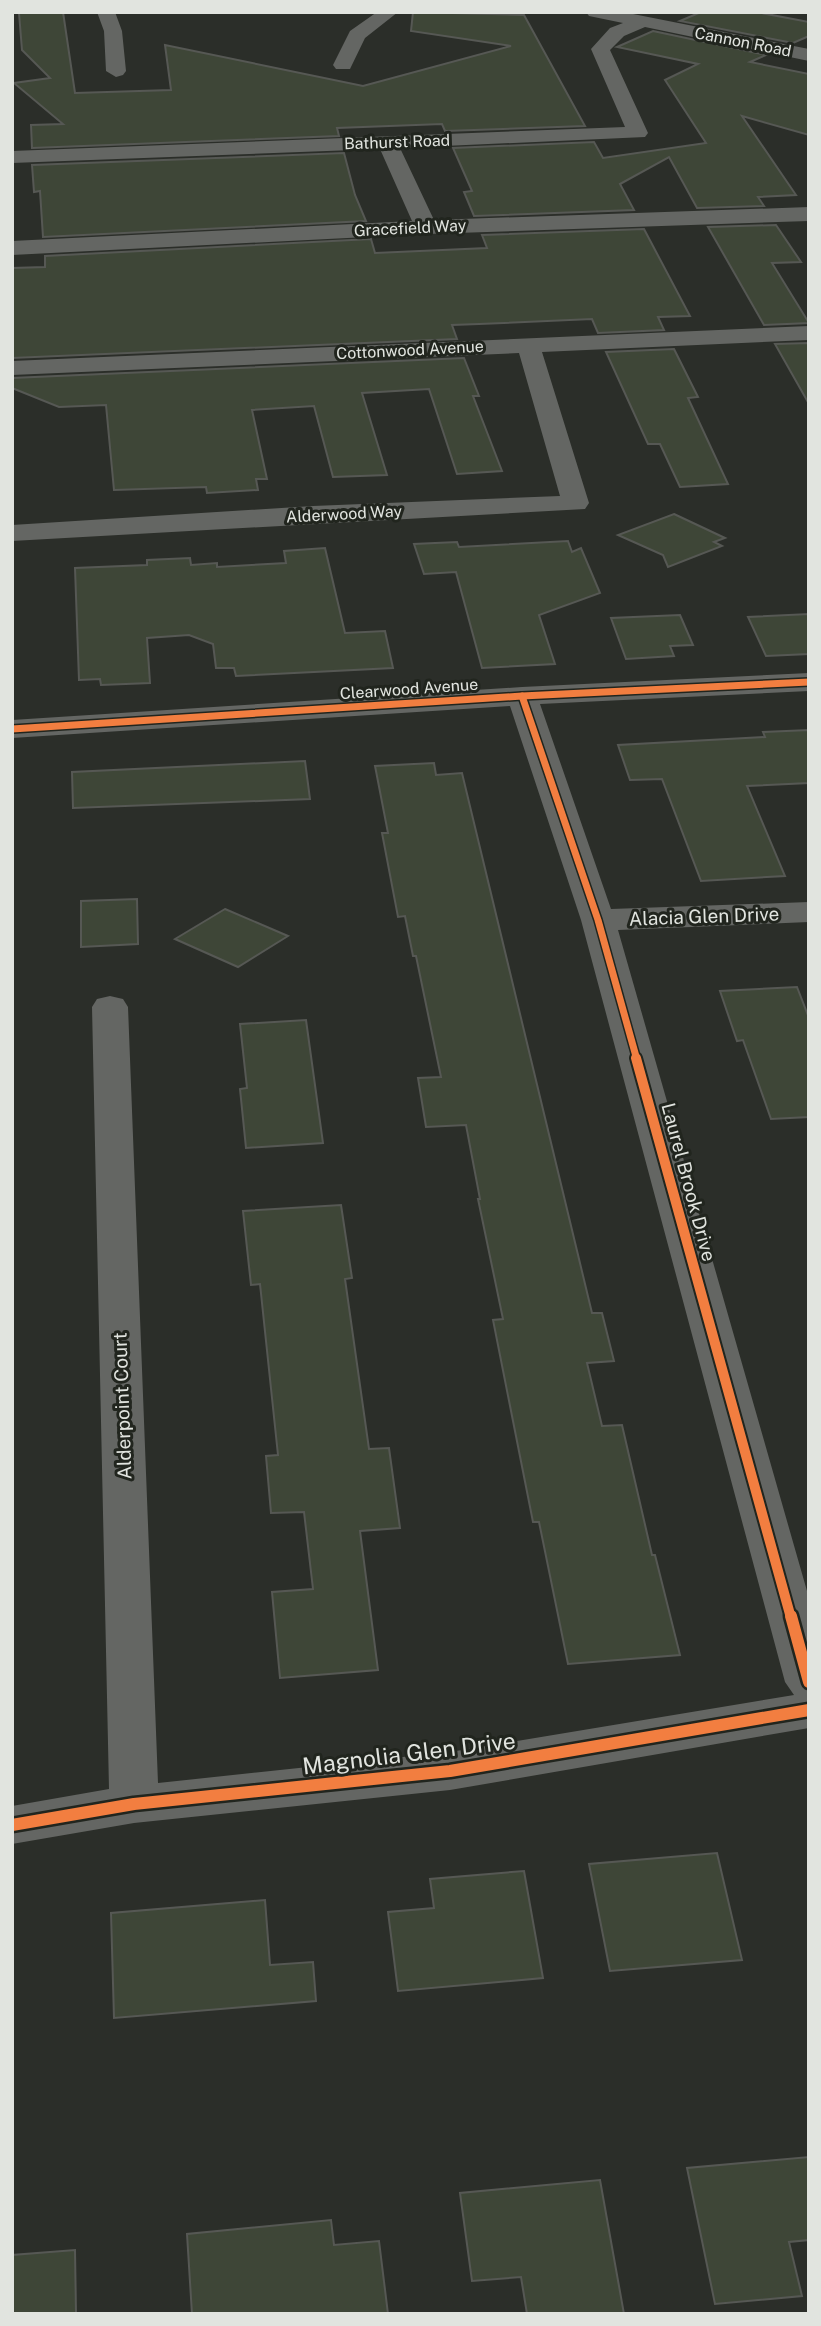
<svg xmlns="http://www.w3.org/2000/svg" width="821" height="2326" viewBox="0 0 821 2326" font-family="'Public Sans',sans-serif">
<style>
.building{fill:#3e4637;stroke:#565854;stroke-width:2}
.lines{fill:none;stroke-linecap:round;stroke-linejoin:round}
.street{fill:#646663;fill-rule:evenodd}
.cycleway-far2-casing{stroke:#21251e;stroke-width:10}
.cycleway-far1-casing{stroke:#21251e;stroke-width:14}
.cycleway-casing{stroke:#21251e;stroke-width:17}
.cycleway-far2{stroke:#f27e40;stroke-width:7}
.cycleway-far1{stroke:#f27e40;stroke-width:10}
.cycleway{stroke:#f27e40;stroke-width:12}
.labels{text-anchor:middle;dominant-baseline:central;stroke-width:6;stroke-linejoin:round;paint-order:stroke}
.far-street-label{font-size:16px;fill:#e1e4df;stroke:#21251e}
.street-label{font-size:19px;fill:#e1e4df;stroke:#21251e}
.near-street-label{font-size:23px;fill:#e1e4df;stroke:#21251e}
</style>
<rect width="100%" height="100%" fill="#2b2e29"/>
<g class="building">
<path d="M63,12l12,81 96,-3 -6,-45 198,41 148,-40 -100,-15 2,-19 111,3 61,111 -140,5 -3,-7 -105,4 2,8 -307,12 -1,-23 32,-1 -49,-41 36,-5 -28,-28 -3,-37z"/>
<path d="M701,12h55l53,10v14l-16,7 -113,-22z"/>
<path d="M653,31l113,24 -16,7 59,12v61l-67,-19 54,79 -38,2 6,9 -67,2 -28,-51 -49,27 14,26 -160,6 -10,-24 8,-1 -19,-43 141,-6 9,16 103,-15 -41,-63 33,-16 -81,-17z"/>
<path d="M344,153l11,42 11,26 -323,16 -3,-46 -6,1 -2,-27z"/>
<path d="M776,225l25,37 -29,1 37,60 -45,2 -56,-98z"/>
<path d="M644,229l46,87 -32,1 6,13 -66,3 -6,-14 -113,5 -27,1 5,14 -445,19v-90l33,-1v-11l326,-17 4,14 112,-5 -5,-13z"/>
<path d="M809,343v61l-34,-60z"/>
<path d="M674,349l24,48 -10,1 40,86 -48,3 -20,-43h-12l-42,-92z"/>
<path d="M464,358l15,38h-6l29,75 -45,3 -28,-85 -67,4 25,82 -54,2 -19,-71 -62,4 15,69h-11l2,11 -51,3 -1,-6 -92,3 -8,-85 -47,2 -47,-19v-10z"/>
<path d="M674,514l51,24 -11,4 8,4 -54,21 -5,-12 -45,-20z"/>
<path d="M568,541l4,11 9,-4 19,45 -61,22 16,49 -73,4 -26,-96 -32,2 -10,-30 43,-2 2,5z"/>
<path d="M325,548l20,85 40,-2 8,37 -157,8 -2,-8h-18l-3,-24 -24,-9 -42,3 3,45 -49,2 -1,-6 -21,1 -4,-112 72,-3v-5l43,-2 1,7 26,-2v4l69,-4 -2,-12z"/>
<path d="M809,614v40l-43,2 -18,-39z"/>
<path d="M680,615l13,30 -23,1 4,10 -48,3 -15,-41z"/>
<path d="M809,730v53l-62,3 38,90 -84,5 -39,-102 -32,1 -12,-35 147,-8 -2,-5z"/>
<path d="M305,761l5,38 -237,9 -1,-36z"/>
<path d="M434,763l2,12 26,-2 130,540h10l12,48 -27,2 15,63 20,-1 30,130h3l25,100 -112,9 -29,-142h-6l-40,-202 10,-1 -25,-120h2l-14,-74 -40,2 -8,-49 23,-1 -25,-121h-3l-8,-40 -7,1 -16,-84h6l-13,-67z"/>
<path d="M137,899l1,45 -57,3v-46z"/>
<path d="M225,909l63,27 -50,31 -63,-28z"/>
<path d="M797,987l12,31v99l-38,2 -28,-79 -6,1 -17,-50z"/>
<path d="M306,1020l17,123 -77,5 -6,-59 7,-1 -7,-64z"/>
<path d="M341,1205l11,73 -7,1 24,170 20,-1 11,80 -40,3 18,139 -98,8 -8,-86 41,-3 -9,-77 -33,1 -5,-57 12,-1 -18,-171 -9,1 -8,-74z"/>
<path d="M717,1853l25,107 -132,11 -21,-107z"/>
<path d="M524,1871l19,107 -145,13 -10,-79 46,-4 -4,-29z"/>
<path d="M265,1900l5,65 43,-3 3,39 -202,17 -3,-105z"/>
<path d="M809,2157v83l-20,2 13,54 -87,8 -28,-136z"/>
<path d="M600,2180l24,134h-97l-6,-37 -49,4 -12,-88z"/>
<path d="M331,2220l3,25 45,-4 9,73h-196l-5,-80z"/>
<path d="M75,2250l1,64h-64v-59z"/>
</g>
<g class="lines">
<g class="street">
<path d="M97,12h18l7,19 4,40 -3,4 -7,2 -10,-6 -2,-40z"/>
<path d="M377,12h21l-33,26 -15,31h-14l-3,-4 17,-34z"/>
<path d="M586,12h37l186,37v12l-164,-34 -21,9 -14,14 38,83 -3,4 -245,11 34,72 375,-13v14l-383,13 -414,21v-14l400,-20 -32,-72 -368,14v-12l613,-24 -34,-78 19,-21 13,-5 -34,-7z"/>
<path d="M809,326v14l-267,12 47,151 -4,6 -573,32v-16l301,-19 247,-10 -41,-143 -507,22v-14z"/>
<path d="M809,673v18l-269,13 71,205 198,-7v20l-191,8 191,668v130l-359,62 -316,33 -122,21v-38l97,-17 -17,-782 5,-8 13,-3 13,3 5,8 30,776 292,-31 344,-57 -9,-13 -204,-762 -71,-214 -498,32v-18l510,-33z"/>
</g>
<defs>
<g id="cycleway-far2">
<path d="M522,696l76,224 39,140"/>
<path d="M12,729l510,-33 287,-14"/>
</g>
<path id="cycleway-far1" d="M636,1058l155,560"/>
<g id="cycleway">
<path d="M791,1616l18,66"/>
<path d="M12,1825l122,-21 316,-33 359,-61"/>
</g>
</defs>
<use href="#cycleway-far2" class="cycleway-far2-casing"/>
<use href="#cycleway-far1" class="cycleway-far1-casing"/>
<use href="#cycleway" class="cycleway-casing"/>
<use href="#cycleway-far2" class="cycleway-far2"/>
<use href="#cycleway-far1" class="cycleway-far1"/>
<use href="#cycleway" class="cycleway"/>
</g>
<g class="labels">
<g class="far-street-label">
<text transform="translate(743 42) rotate(11)">Cannon Road</text>
<text transform="translate(397 142) rotate(-2)">Bathurst Road</text>
<text transform="translate(410 228) rotate(-3)">Gracefield Way</text>
<text transform="translate(410 350) rotate(-3)">Cottonwood Avenue</text>
<text transform="translate(344 514) rotate(-3)">Alderwood Way</text>
<text transform="translate(409 689) rotate(-4)">Clearwood Avenue</text>
</g>
<g class="street-label">
<text transform="translate(704 916) rotate(-2)">Alacia Glen Drive</text>
<text transform="translate(689 1182) rotate(75)">Laurel Brook Drive</text>
<text transform="translate(122 1406) rotate(-92)">Alderpoint Court</text>
</g>
<g class="near-street-label">
<text transform="translate(409 1753) rotate(-7)">Magnolia Glen Drive</text>
</g>
</g>
<rect width="821" height="2326" fill="none" stroke="#e1e4df" stroke-width="28"/>
</svg>
